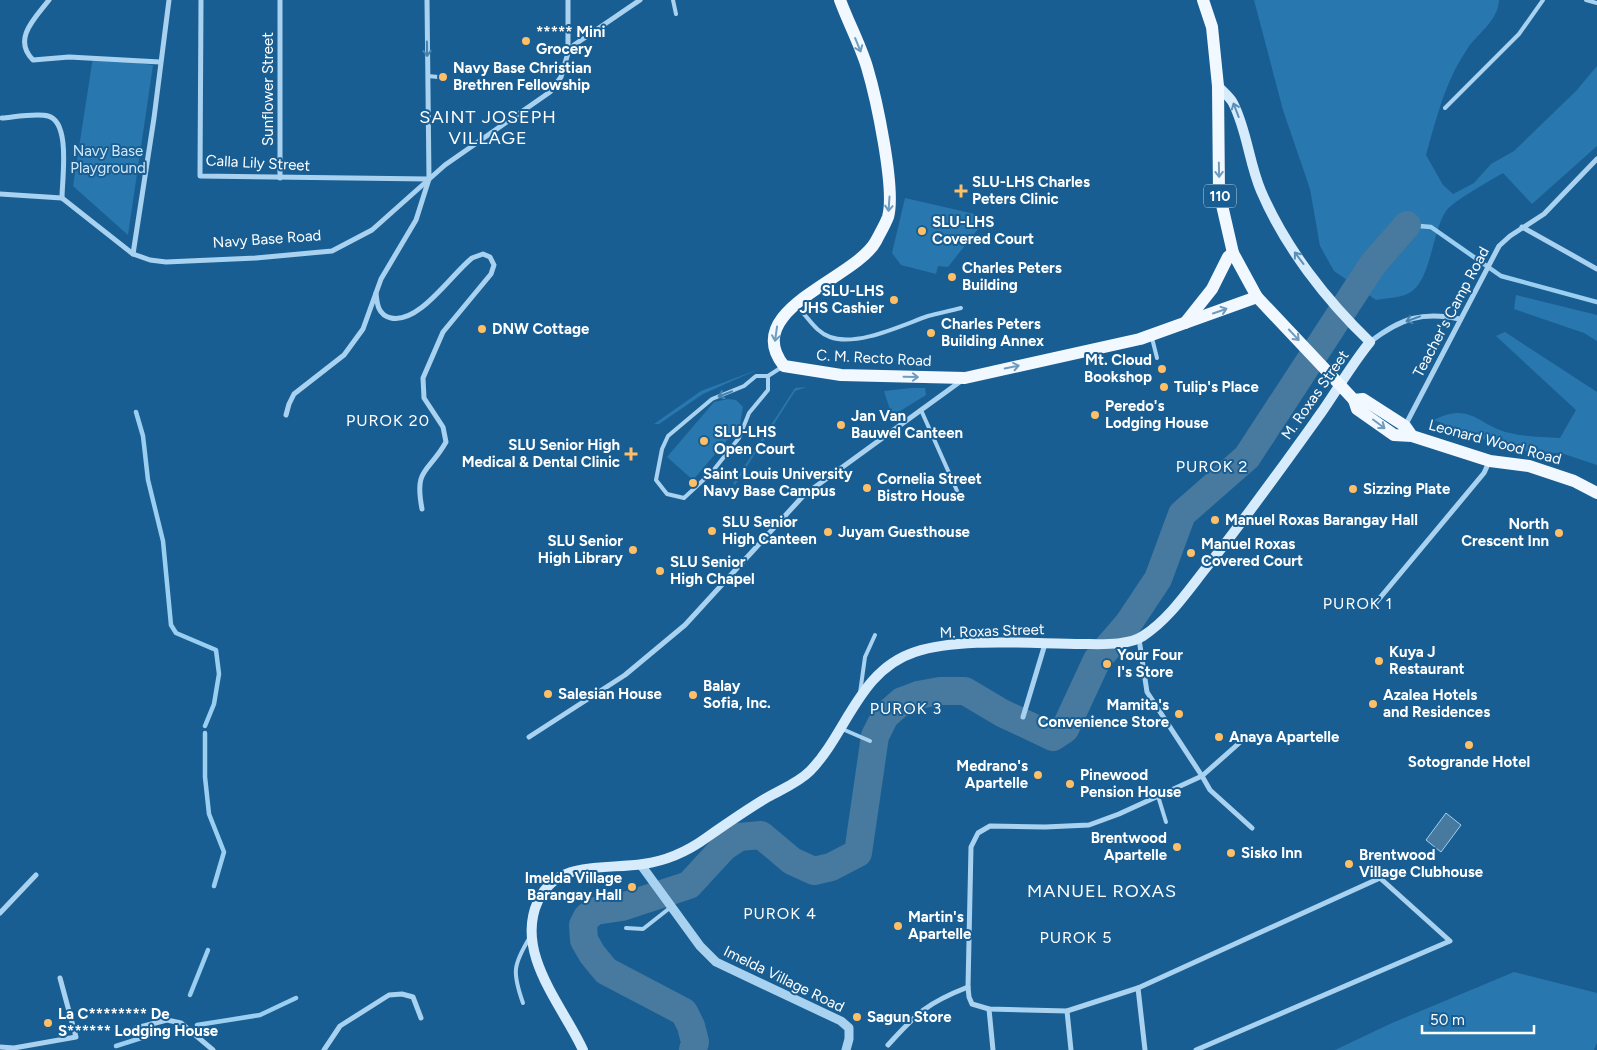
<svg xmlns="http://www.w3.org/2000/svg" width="1597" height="1050" viewBox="0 0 1597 1050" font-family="Figtree,sans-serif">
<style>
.green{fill:#2877ae}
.water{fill:#48799e;stroke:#9bcff2}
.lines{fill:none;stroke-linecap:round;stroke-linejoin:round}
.stream{stroke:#9bcff2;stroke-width:4.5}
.river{stroke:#48799e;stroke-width:28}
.service{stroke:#a8d2f0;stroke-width:4}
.minor{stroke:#a8d2f0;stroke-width:5}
.tertiary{stroke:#a8d2f0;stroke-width:9}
.secondary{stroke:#d6ebfb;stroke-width:10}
.primary{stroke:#f1f8ff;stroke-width:12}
.primary-bridge{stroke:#f1f8ff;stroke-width:12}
.oneway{stroke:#6f9cbe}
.oneway2{stroke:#4481ae}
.oneway3{stroke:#5b8fb7}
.poi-dot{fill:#ffbf67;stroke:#195e92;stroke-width:2}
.labels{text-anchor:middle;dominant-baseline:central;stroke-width:4;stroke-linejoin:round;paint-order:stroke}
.shield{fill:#195e92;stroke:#bacfde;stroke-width:1}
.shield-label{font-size:14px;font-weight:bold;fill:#fff}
.poi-label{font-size:15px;font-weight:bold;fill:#fff;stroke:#195e92;text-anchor:start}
.street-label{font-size:15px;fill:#fff;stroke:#195e92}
.park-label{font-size:15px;fill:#cfe9fb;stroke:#195e92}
.neighbourhood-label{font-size:16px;letter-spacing:1px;fill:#fff;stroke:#195e92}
.quarter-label{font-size:18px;letter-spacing:1px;fill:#fff;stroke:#195e92}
</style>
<rect width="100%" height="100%" fill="#195e92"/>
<g class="green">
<path d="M1254,0h245c-1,22 -23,34 -33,51 -21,31 -30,69 -40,104l17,30 10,9 21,-11 17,-19 23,-13 62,-60 21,-25v80l-65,58 -29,-31c-12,7 -50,28 -57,38 -14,20 -15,71 -37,82 -9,5 -23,5 -33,7l-42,-29 -14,-25 -10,-57 -27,-79z"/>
<path d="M93,57l60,8 -25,170 -55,-49z"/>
<path d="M905,198l74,17 -1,14 -30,38 -10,-1 -2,8 -35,-9 -9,-12z"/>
<path d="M1516,295l81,20v26l-13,-8 -70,-24z"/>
<path d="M1505,332l92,60v73l-36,-12h-27l-48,-13 -52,-20c37,-19 44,6 76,13 16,4 34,4 50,5l16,-28 -80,-74z"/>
<path d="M759,369l-56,25 -44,30h-5l47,-33z"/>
<path d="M807,387l-12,4 -60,94 -2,-1 62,-96z"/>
<path d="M911,388h14l1,7 -34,21 -8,-25z"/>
<path d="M728,399l8,1 7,7 -3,18 -47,55 -26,-23 47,-55z"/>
<path d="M1514,972l83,21v50l-3,7h-259l57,-27z"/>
</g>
<path class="water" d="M1446,813l15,12 -20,27 -15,-12z"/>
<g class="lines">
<g class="stream">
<path d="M1407,225l24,2 70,49 96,26"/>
<path d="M136,412l7,24 5,44 15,61 8,84 5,8 40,17 3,24 -5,30 -9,22"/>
<path d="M205,733v44l4,37 15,38 -10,34"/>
<path d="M190,995l18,-45"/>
<path d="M197,1025l63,-10 36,-17"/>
<path d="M116,1046l41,-13"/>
</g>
<path class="river" d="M693,1050l2,-8 -4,-16 -7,-14 -78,-41 -14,-17 -8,-14 -1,-15 4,-8 8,-6 27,-4 67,-22 35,-38 15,-10 22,-2 31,26 22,10 17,-4 27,-14 17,-117 10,-20 17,-15 16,-6 22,-4h25l37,22 51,24 12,-8 32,-69 31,-36 30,-45 24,-65 65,-57 126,-193 34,-39"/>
<g class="service">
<path d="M673,0l3,14"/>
<path d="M1586,0l11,3"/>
<path d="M428,76l10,1"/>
<path d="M1445,108l74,-74 24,-34"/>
<path d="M796,306c12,10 19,26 34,31 27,10 72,-12 98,-21 11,-3 22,-5 33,-8"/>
<path d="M1152,338l5,20"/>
<path d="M768,376v14l-19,23 -10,25 -27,34 -28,26 -17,-4 -11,-14 6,-31 6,-13 44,-37 32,-13 12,-10h12l14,-9"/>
<path d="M921,410l37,83"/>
<path d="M860,693l5,-36 10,-22"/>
<path d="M840,728l30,13"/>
<path d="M1158,796l8,26"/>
<path d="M626,928l17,1 28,-22"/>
<path d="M523,1003c-11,-31 -10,-38 7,-66"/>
</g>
<g class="minor">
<path d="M49,0c-14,18 -37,39 -16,60l36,-3 91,5"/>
<path d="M201,0l-1,176 228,3"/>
<path d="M427,0l2,179"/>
<path d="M568,0v52"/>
<path d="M2,118c12,-1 35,-5 46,-2 23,6 14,63 14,82"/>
<path d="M280,178v-178"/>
<path d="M0,194l62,4 71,56 17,6 16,2 90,-4 76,-7 40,-21 73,-65 105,-73 11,-15 7,-24 6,-8 66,-45"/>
<path d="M1522,227l75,42"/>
<path d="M133,254l21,-136 15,-118"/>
<path d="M376,293c1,11 2,22 15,25 28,6 59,-42 81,-60l11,-4 7,3 4,8 -3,9 -48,58 -20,46 1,20 19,29 3,15c-18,32 -32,25 -24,67"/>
<path d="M1370,342c31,-24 53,-31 90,-23"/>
<path d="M286,415l3,-11 5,-10 50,-39 19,-26 18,-50 35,-59 13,-41"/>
<path d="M1405,426l94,-180 11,-10 34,-22 53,-55"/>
<path d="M1374,605l110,-132 5,-11"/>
<path d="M1139,639l8,53 55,84 -83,38 -30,11 -44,2 -55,-1 -12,7 -7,14 -3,140 1,10 3,7 17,5 78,2 71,-23 242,-110 70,63 -254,109"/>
<path d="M1023,717l22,-73"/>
<path d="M529,737l96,-62 60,-50 119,-130 157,-114"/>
<path d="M1246,737l-44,39 8,14 42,38"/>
<path d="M0,913l36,-38"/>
<path d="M1138,988l7,62"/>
<path d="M989,1009l4,41"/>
<path d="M1067,1011l4,39"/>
<path d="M136,1028l31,-8 14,3 32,27"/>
<path d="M888,1045c29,-32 39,-42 80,-58"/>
<path d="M0,1047l14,1 62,-11 -16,-59"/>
<path d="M324,1050l16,-24 49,-31 13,-1 11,3 8,21"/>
</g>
<path class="tertiary" d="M641,865l59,81 16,16 125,59 8,7v11l-3,11"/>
<path class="secondary" d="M583,1050c-20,-44 -69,-97 -45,-149 20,-42 68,-31 105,-37 22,-3 45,-13 63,-26 20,-14 40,-28 62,-41 14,-8 30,-14 42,-26 37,-38 49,-101 105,-119 45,-15 118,-8 167,-8 18,0 46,2 61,-8 26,-17 44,-44 63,-68 40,-50 77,-102 115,-155 16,-23 31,-49 49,-71 -44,-42 -85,-95 -109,-151 -12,-28 -14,-61 -28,-88 -3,-6 -10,-11 -15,-17"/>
<g class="primary">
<path d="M840,0c8,22 20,44 27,67 9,30 29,122 21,150 -3,8 -8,16 -12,24 -20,38 -137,68 -92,125l57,9 124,3 175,-39 117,-42"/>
<path d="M1203,0l9,27 6,59 1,106 14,61 24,44 83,88"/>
<path d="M1185,323l27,-34 16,-32 5,-4"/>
<path d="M1412,436l-7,-10 -42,-27 -9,1 3,9 37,26 18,1 78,25 39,5 45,15 23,12"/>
</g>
<path class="primary-bridge" d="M1340,385l14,15"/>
</g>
<defs><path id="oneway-shaft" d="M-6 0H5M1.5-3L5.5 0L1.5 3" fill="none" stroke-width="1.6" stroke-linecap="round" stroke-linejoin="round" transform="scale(1.25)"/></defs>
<g class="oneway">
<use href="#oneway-shaft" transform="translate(858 45) rotate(68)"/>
<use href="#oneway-shaft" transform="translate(1219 170) rotate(89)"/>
<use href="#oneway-shaft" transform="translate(889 204) rotate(94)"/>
<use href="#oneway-shaft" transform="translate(1220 311) rotate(-19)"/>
<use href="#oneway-shaft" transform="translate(776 334) rotate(98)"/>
<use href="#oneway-shaft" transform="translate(1294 335) rotate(47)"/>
<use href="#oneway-shaft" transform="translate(1012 367) rotate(-12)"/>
<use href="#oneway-shaft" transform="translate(911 377) rotate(1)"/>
<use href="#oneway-shaft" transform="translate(1379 424) rotate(37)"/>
</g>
<g class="oneway2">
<use href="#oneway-shaft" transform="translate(427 49) rotate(89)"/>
<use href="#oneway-shaft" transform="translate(1413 319) rotate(160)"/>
<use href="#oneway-shaft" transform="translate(725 394) rotate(159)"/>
</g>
<g class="oneway3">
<use href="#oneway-shaft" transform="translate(1236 110) rotate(-111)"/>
<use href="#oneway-shaft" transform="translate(1299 258) rotate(-127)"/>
</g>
<g class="poi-dot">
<circle cx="526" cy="41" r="5"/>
<circle cx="443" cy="77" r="5"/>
<path d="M958.5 183.5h5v5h5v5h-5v5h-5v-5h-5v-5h5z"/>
<circle cx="922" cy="231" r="5"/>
<circle cx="952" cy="277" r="5"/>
<circle cx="894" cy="300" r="5"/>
<circle cx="482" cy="329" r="5"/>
<circle cx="931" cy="333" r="5"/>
<circle cx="1162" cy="369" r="5"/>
<circle cx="1164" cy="387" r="5"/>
<circle cx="1095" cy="415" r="5"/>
<circle cx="841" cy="425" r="5"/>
<circle cx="704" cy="441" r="5"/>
<path d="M628.5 446.5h5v5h5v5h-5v5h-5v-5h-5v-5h5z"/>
<circle cx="693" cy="483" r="5"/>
<circle cx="867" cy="488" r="5"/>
<circle cx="1353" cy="489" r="5"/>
<circle cx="1215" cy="520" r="5"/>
<circle cx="712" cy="531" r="5"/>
<circle cx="828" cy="532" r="5"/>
<circle cx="1559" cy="533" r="5"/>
<circle cx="633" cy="550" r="5"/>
<circle cx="1191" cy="553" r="5"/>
<circle cx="660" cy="571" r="5"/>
<circle cx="1379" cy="661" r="5"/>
<circle cx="1107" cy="664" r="5"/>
<circle cx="548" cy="694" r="5"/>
<circle cx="693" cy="695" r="5"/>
<circle cx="1373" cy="704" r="5"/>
<circle cx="1179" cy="714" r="5"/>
<circle cx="1219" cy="737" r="5"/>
<circle cx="1469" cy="745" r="5"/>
<circle cx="1038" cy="775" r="5"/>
<circle cx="1070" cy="784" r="5"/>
<circle cx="1177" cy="847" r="5"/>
<circle cx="1231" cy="853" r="5"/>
<circle cx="1349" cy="864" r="5"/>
<circle cx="632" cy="887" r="5"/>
<circle cx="898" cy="926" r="5"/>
<circle cx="857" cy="1017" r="5"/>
<circle cx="48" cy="1023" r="5"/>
</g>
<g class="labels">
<rect class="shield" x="1204" y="184.5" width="32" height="23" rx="4"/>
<g class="shield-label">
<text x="1220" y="196">110</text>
</g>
<g class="poi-label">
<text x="536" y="32">***** Mini<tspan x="536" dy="17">Grocery</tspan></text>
<text x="453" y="68">Navy Base Christian<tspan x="453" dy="17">Brethren Fellowship</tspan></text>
<text x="972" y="182">SLU-LHS Charles<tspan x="972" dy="17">Peters Clinic</tspan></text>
<text x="932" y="222">SLU-LHS<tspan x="932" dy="17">Covered Court</tspan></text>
<text x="962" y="268">Charles Peters<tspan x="962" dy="17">Building</tspan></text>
<text x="884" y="291" text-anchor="end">SLU-LHS<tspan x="884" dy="17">JHS Cashier</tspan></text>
<text x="941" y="324">Charles Peters<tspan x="941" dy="17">Building Annex</tspan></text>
<text x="492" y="329">DNW Cottage</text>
<text x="1152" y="360" text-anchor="end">Mt. Cloud<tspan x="1152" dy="17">Bookshop</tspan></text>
<text x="1174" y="387">Tulip's Place</text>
<text x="1105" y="406">Peredo's<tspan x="1105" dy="17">Lodging House</tspan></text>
<text x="851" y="416">Jan Van<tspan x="851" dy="17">Bauwel Canteen</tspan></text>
<text x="714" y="432">SLU-LHS<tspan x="714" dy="17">Open Court</tspan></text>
<text x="620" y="445" text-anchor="end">SLU Senior High<tspan x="620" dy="17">Medical &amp; Dental Clinic</tspan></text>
<text x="703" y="474">Saint Louis University<tspan x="703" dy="17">Navy Base Campus</tspan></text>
<text x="877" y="479">Cornelia Street<tspan x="877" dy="17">Bistro House</tspan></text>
<text x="1363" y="489">Sizzing Plate</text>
<text x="1225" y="520">Manuel Roxas Barangay Hall</text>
<text x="722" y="522">SLU Senior<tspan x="722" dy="17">High Canteen</tspan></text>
<text x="1549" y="524" text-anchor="end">North<tspan x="1549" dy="17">Crescent Inn</tspan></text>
<text x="838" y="532">Juyam Guesthouse</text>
<text x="623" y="541" text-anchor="end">SLU Senior<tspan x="623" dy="17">High Library</tspan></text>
<text x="1201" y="544">Manuel Roxas<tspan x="1201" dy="17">Covered Court</tspan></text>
<text x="670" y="562">SLU Senior<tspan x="670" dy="17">High Chapel</tspan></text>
<text x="1389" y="652">Kuya J<tspan x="1389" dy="17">Restaurant</tspan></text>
<text x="1117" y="655">Your Four<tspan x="1117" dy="17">I's Store</tspan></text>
<text x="703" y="686">Balay<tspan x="703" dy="17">Sofia, Inc.</tspan></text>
<text x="558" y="694">Salesian House</text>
<text x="1383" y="695">Azalea Hotels<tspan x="1383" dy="17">and Residences</tspan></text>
<text x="1169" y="705" text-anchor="end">Mamita's<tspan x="1169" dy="17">Convenience Store</tspan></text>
<text x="1229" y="737">Anaya Apartelle</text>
<text x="1469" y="762" text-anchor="middle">Sotogrande Hotel</text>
<text x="1028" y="766" text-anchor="end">Medrano's<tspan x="1028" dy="17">Apartelle</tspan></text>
<text x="1080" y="775">Pinewood<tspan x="1080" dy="17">Pension House</tspan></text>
<text x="1167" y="838" text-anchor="end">Brentwood<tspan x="1167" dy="17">Apartelle</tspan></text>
<text x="1241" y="853">Sisko Inn</text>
<text x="1359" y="855">Brentwood<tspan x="1359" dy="17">Village Clubhouse</tspan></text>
<text x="622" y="878" text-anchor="end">Imelda Village<tspan x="622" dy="17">Barangay Hall</tspan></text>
<text x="908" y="917">Martin's<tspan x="908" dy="17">Apartelle</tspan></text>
<text x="58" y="1014">La C******** De<tspan x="58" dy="17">S****** Lodging House</tspan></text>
<text x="867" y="1017">Sagun Store</text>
</g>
<g class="street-label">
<text transform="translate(268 89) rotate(-90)">Sunflower Street</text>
<text transform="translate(258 163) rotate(3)">Calla Lily Street</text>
<text transform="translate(267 239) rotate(-4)">Navy Base Road</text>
<text transform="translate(1451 312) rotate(-62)">Teacher's Camp Road</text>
<text transform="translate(874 358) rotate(3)">C. M. Recto Road</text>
<text transform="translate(1315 395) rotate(-55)">M. Roxas Street</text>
<text transform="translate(1495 442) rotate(15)">Leonard Wood Road</text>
<text transform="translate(992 631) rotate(-2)">M. Roxas Street</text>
<text transform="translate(784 979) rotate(26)">Imelda Village Road</text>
</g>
<g class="park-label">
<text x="108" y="151">Navy Base<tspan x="108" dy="17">Playground</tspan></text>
</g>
<g class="neighbourhood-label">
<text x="388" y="420">PUROK 20</text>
<text x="1212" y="466">PUROK 2</text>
<text x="1358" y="603">PUROK 1</text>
<text x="906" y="708">PUROK 3</text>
<text x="780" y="913">PUROK 4</text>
<text x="1076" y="937">PUROK 5</text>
</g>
<g class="quarter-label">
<text x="488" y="117">SAINT JOSEPH<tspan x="488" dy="21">VILLAGE</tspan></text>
<text x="1102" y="891">MANUEL ROXAS</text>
</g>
</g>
<path d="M1422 1025v8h112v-8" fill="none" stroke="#ffffff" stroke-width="2.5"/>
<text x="1430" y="1025" font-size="15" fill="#ffffff" stroke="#195e92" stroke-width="4" paint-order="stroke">50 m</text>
</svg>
